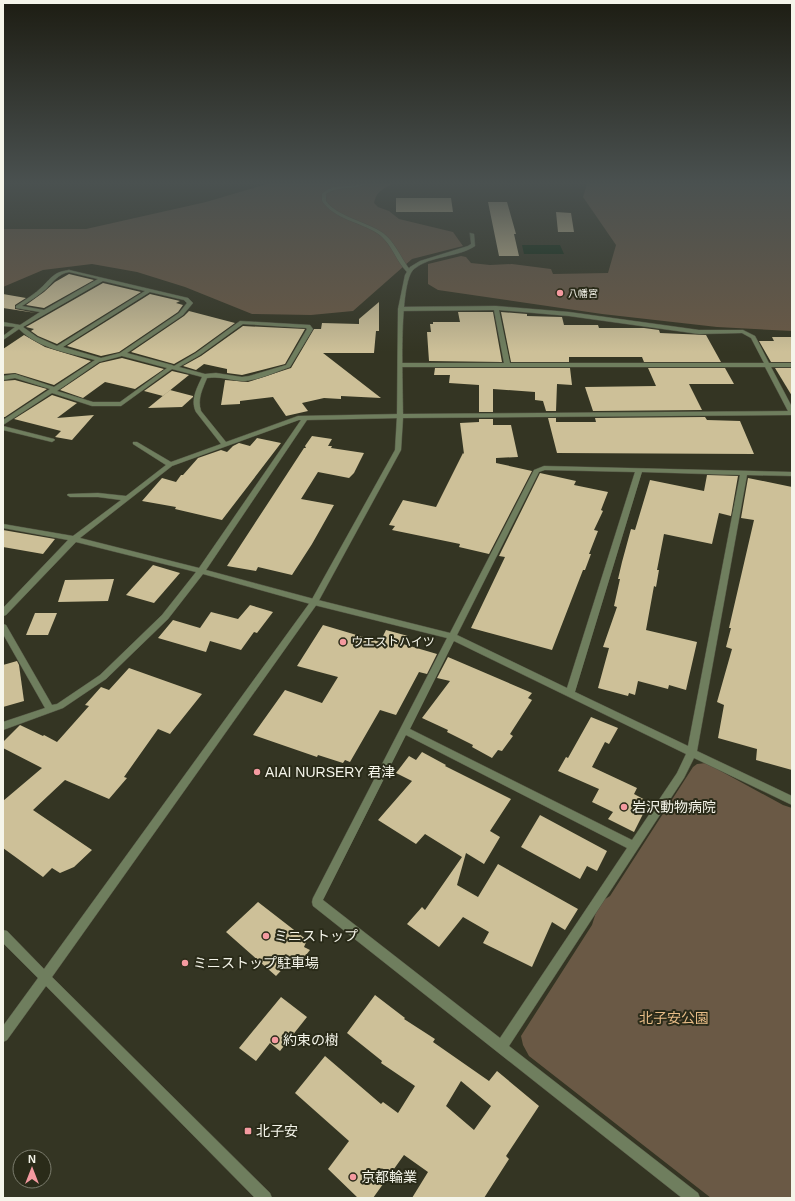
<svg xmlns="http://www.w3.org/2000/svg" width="795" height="1201" viewBox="0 0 795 1201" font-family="Helvetica,'Noto Sans JP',sans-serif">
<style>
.green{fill:#6a5945}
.water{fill:#0d2912}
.building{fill:#cdc098;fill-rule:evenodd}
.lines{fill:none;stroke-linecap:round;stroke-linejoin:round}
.minor-casing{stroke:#535443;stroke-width:1}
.tertiary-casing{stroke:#535443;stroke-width:1}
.minor{fill:#6f7e5e;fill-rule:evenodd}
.tertiary{fill:#6f7e5e;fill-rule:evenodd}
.poi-dot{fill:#f49aa0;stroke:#2a2b19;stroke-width:1.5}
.labels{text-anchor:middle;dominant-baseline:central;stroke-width:4;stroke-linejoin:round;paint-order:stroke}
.far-poi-label{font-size:10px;fill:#f5f5ea;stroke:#2a2b19;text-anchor:start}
.poi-label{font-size:12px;fill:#f5f5ea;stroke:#2a2b19;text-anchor:start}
.near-poi-label{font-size:14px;fill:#f5f5ea;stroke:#2a2b19;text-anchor:start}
.near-park-label{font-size:14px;fill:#e6bb86;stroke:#2a2b19}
</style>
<rect width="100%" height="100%" fill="#343523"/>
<g class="green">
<path d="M267,184h125c-9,5 -16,8 -18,19l4,4 11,4 10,8 54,13 10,14 -51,13 -59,52 -42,4 -59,-1 -67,-27 -48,-15 -45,-8 -49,6 -40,17v-58h83l120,-27z"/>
<path d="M587,184h205v147l-75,-4 -115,-13 -164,-24 -10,-6v-20l33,-8 5,1 5,6 19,2 22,-1 39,5 2,5 55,-1 8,-28 -33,-48z"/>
<path d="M706,763l77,42 9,3v390h-81l-182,-142 -6,-11 -2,-9 71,-111 7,-22 11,-7 83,-129 4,-3z"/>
</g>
<path class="water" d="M522,245h38l4,9h-40z"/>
<g class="building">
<path d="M396,198h55l2,14h-57z"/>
<path d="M488,202h19l9,32h-2l5,22h-20z"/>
<path d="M556,212l15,1 3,19h-16z"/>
<path d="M69,274l25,6 -50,28 -18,-3 18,-13 11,-10z"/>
<path d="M103,283l38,9 -84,52 -19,-8 -7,-5 3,-2 -8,-2z"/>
<path d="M3,294l23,4 -11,7v4l21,4 -33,-5z"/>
<path d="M150,294l30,7 -4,2 7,2 -5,7 -59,40 -18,4 -34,-10z"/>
<path d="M379,302v29h-3l-2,22h-51l58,45 -40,-2v3l-17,-1 -22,5 6,8 -22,5 -13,-19 -33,4v3l-19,1 4,-25 23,2 43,-14 23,-39h7l1,-6 37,1v-5z"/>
<path d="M189,311l46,12 -40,29 -21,12 -43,-12 53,-36z"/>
<path d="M458,312h35l9,50 -73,-1 -2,-29h4l-1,-8h3v-2h27z"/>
<path d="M501,312l26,2v2l35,1 2,8h34l1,3h45l15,2 1,3 46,2 15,27h-77l-2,-5h-73v5h-58z"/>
<path d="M243,326l62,3 -20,35 -43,11 -15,-2v-4l-23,-5 -8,6 -13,-4 18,-10z"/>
<path d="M24,335l21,12 46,14 -37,24 -39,-12 -12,1v-25z"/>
<path d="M772,337h20v25h-21l-12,-21h15z"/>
<path d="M122,358l42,11 -29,20 -30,-7 -22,16 -23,-8 40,-27z"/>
<path d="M435,368h135l2,17 -15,-1 -1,27h-10l-3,-10 -8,-1v-8l-42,-3v23h-14v-27l-30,-2 1,-8h-16z"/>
<path d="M648,368h77l9,16h-45l13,26 -109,1 -8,-24 71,-1z"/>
<path d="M775,368h17v28z"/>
<path d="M172,371l17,4 -26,21 -19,-5z"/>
<path d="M15,380l32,9 -42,28h-2v-36z"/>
<path d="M170,390l23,6v1l-11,10 -34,1z"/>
<path d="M52,395l25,8 -20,15 37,-3 -22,25 -17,-3 6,-6 -47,-12z"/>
<path d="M705,417l2,3 33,1 14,33 -197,-1 -9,-35h8v4h40l-1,-4z"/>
<path d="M479,419h14v6h18l7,32 -22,1v5l36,8 -43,83 -30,-7 1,-3 -68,-14 3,-4 -6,-1 14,-25 33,7 27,-54 1,1 -4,-31 19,-1z"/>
<path d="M312,436l20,3 -4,7h4l-1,2 33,5 -10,20 -5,5 -31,-6 -17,27 33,6 -22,39 -20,31 -34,-8 -2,4 -29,-5 77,-118h2l-1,-2z"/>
<path d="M257,438l24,5 -59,77 -47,-11 1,-2 -34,-6 20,-23 14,4 5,-7h2l15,-17 23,-8 6,2 6,-6 6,-3 11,3z"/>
<path d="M540,473l36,8 -2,4 34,7 -7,18 2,1 -9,19 4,1 -9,23h2l-6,16h-2l-31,80 -81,-22 34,-71 -6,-1z"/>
<path d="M707,475l31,1 -7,40 -12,-3 -7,31 -48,-10 -7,36h2l-3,17 -2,-1 -8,44 51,12 -11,48 -17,-5 -1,4 -30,-8 -3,14 -6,-2 -1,3 -30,-8 11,-40 -6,-1 14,-40 -3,-1 6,-27h-2l4,-17 9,-33 4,1 15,-50 54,11z"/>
<path d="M748,478l44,9v283l-36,-10 1,-11 -39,-11 6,-33 -7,-3 15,-53 -6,-2 5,-19h-2l25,-108 -13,-2z"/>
<path d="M3,530l52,9 -12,15 -40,-7z"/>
<path d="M153,565l27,8 -26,30 -28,-8z"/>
<path d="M114,579l-6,22 -50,1 7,-22z"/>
<path d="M250,605l23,7 -16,21 -3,-1 -13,18 -31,-9 -4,11 -48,-14 15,-18 27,8 11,-16 27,7z"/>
<path d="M35,613h22l-9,22h-22z"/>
<path d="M323,625l57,17 6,-12 22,6 -5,8 34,10 -10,20 -8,-2 -23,43 -16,-5 -30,52 -5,-2 -2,3 -25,-8 -1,2 -64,-22 32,-45 37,13 16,-26 -41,-11z"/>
<path d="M448,657l84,36 -4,5 4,2 -22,34 3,2 -11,15 -4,-1 -6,8 -20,-11 1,-2 -26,-13 1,-2 -26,-12 28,-37 -13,-3z"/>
<path d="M17,661l2,4 5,36 -21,6v-42z"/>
<path d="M129,668l73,26 -32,40 -12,-5 -34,48 3,1 -18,21 -44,-19 -32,30 59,40 -18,17 -14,6 -8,-5 -9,9 -40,-29v-47l39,-33 -39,-20v-6l17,-17 23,11 1,-1 13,7 32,-36 -4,-1 16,-18 8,3z"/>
<path d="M591,717l27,11 -9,16 -4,-2 -13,25 45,21 -3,6 15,8 -15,30 -26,-13 5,-7 -21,-10 7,-13 -41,-18 8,-14 2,1z"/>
<path d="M422,752l24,13 -1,1 66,33 -21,32 10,6 -16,27 -18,-11 -9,32 21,12 20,-33 80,45 -13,21 -13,-8 -20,45 -49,-24 6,-11 -26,-15 -24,30 -32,-23 15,-17 3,3 37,-53 -37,-23 -9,10 -38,-24 34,-39 -16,-8 13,-17 7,4z"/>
<path d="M540,815l67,36 -10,20 -10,-5 -7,13 -59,-32z"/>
<path d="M258,902l49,38 -3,7 6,3 -12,15 -7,-5 -15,16 -50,-44z"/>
<path d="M375,995l30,23 -1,1 31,20 -2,3 56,39 8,-10 42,35 -33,50 3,3 -25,39h-72l16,-26 -24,-17 -31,43h-15l-30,-29 21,-28 -54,-48 30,-37 56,48 2,-2 15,11 17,-27 -34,-23 1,-2 -35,-28zM461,1081l30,25 -17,24 -28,-24z"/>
<path d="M281,997l26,20 -27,34 -10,-8 -14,18 -17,-13z"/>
</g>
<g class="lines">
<defs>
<g id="minor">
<path d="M361,184h5c-12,7 -28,1 -40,10v7c10,15 41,21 57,32 13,10 18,26 28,38v1h-4c-12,-12 -15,-29 -30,-39 -17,-11 -43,-14 -55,-32v-7c11,-11 25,-6 39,-10z"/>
<path d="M69,270l119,28 5,5 -10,12 -56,38 45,12 2,1 22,-13 44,-32 70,4 3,4 -23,38c-14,5 -34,14 -48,14 -12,-1 -23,-5 -35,-3 -4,10 -10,21 -6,33l25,31 72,-26 102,-2 3,2 -3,2 -93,2 -101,150 108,29 136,34 84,-163 10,-4 248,6v4l-45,-1 -50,276 95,45v9l-98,-47 -10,20 -175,268 189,147 2,5h-18l-369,-292 -1,-4 1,-4 134,-260 -133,-33 -111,-31 -35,45 -62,60 -43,29 -60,22v-8l42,-14 -42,-74v-10l3,1 46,80 5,-1 43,-29 62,-60 34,-43 -120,-30 -70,73 -3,1v-8l65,-68 -65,-12v-4l70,12 48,-36 -23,-3h-28l-3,-2 1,-1 30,-1 28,3 40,-31 -33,-21v-2h4l34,20 50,-18 -25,-32c-6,-12 1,-24 6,-35l-30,-8 -51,37h-29l-40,-13 -49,32v-5l47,-31 -35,-11 -12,2v-4l12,-2 39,13 41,-27c-25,-7 -56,-11 -76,-31l-16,11v-4l12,-9 -12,-1v-4l17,3 20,-13 -24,-4v-2c9,-6 19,-12 27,-20 9,-9 11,-14 26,-16zM69,272l29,7 -54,31 -22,-4c8,-5 17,-11 24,-17 7,-7 12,-15 23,-17zM103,281l42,10 -88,55 -20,-9 -14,-10zM150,292l34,8 3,3 -8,10 -59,40 -19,5 -38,-11zM243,324l63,4 1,1 -21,36 -37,11 -7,1 -26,-4 -11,1 -26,-7 21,-12zM122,356l45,12 -47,34h-27l-36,-11 42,-29zM299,420h2l-102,148 -119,-30 92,-72zM545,470l90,2 -68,216 -110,-53 82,-163zM642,472l98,3 -52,271 -113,-54zM454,641l232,113 -9,19 -45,67 -222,-111zM406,735l221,113 -127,190 -177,-138z"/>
<path d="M496,306l73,6 130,18h44l12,6 14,27h23v4h-21l21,40v8l-3,-2 -24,-46h-364l-3,-2 3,-2h103l-10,-53 -93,1 -3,-2 3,-2zM499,310l70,6 130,18 43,-1 9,5 13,25h-254z"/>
<path d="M3,426l51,13 1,1 -3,2 -49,-12z"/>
</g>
<path id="tertiary" d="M470,233l4,1 1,12c-18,12 -44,9 -61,23 -16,13 -11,121 -11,145l389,-3v4l-389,3 -2,32 -84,154 -265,373 218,216 2,5h-17l-209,-212 -39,54 -4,2v-16l35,-48 -35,-35v-13l4,1 37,38 267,-368 84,-151 2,-34 1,-107 7,-34 5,-8 10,-6 48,-15 3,-2z"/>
</defs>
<use href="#minor" class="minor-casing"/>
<use href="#tertiary" class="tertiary-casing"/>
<use href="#minor" class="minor"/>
<use href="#tertiary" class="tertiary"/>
</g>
<linearGradient id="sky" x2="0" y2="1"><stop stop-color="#1d1d13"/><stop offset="0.52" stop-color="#4a5150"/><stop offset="1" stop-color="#4a5150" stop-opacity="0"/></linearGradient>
<rect width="795" height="352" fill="url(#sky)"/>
<g class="poi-dot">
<circle cx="560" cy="293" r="4"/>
<circle cx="343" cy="642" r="4"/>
<circle cx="257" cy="772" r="4"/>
<circle cx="624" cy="807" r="4"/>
<circle cx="266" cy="936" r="4"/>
<circle cx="185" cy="963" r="4"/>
<circle cx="275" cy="1040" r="4"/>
<rect x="244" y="1127" width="8" height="8" rx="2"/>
<circle cx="353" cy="1177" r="4"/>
</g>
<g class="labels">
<g class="far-poi-label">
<text x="568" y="293">八幡宮</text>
</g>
<g class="poi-label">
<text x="351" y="642">ウエストハイツ</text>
</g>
<g class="near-poi-label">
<text x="265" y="772">AIAI NURSERY 君津</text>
<text x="632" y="807">岩沢動物病院</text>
<text x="274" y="936">ミニストップ</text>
<text x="193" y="963">ミニストップ駐車場</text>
<text x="283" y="1040">約束の樹</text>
<text x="256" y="1131">北子安</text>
<text x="361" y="1177">京都輪業</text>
</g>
<g class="near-park-label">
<text x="674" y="1018">北子安公園</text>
</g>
</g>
<rect width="795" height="1201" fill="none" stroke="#f5f5ea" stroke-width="8"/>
<g transform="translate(32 1169)"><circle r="19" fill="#2a2b19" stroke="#7b7c6d"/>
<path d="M0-3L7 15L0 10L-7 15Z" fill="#f49aa0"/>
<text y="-6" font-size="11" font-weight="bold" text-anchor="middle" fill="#f5f5ea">N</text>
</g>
</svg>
